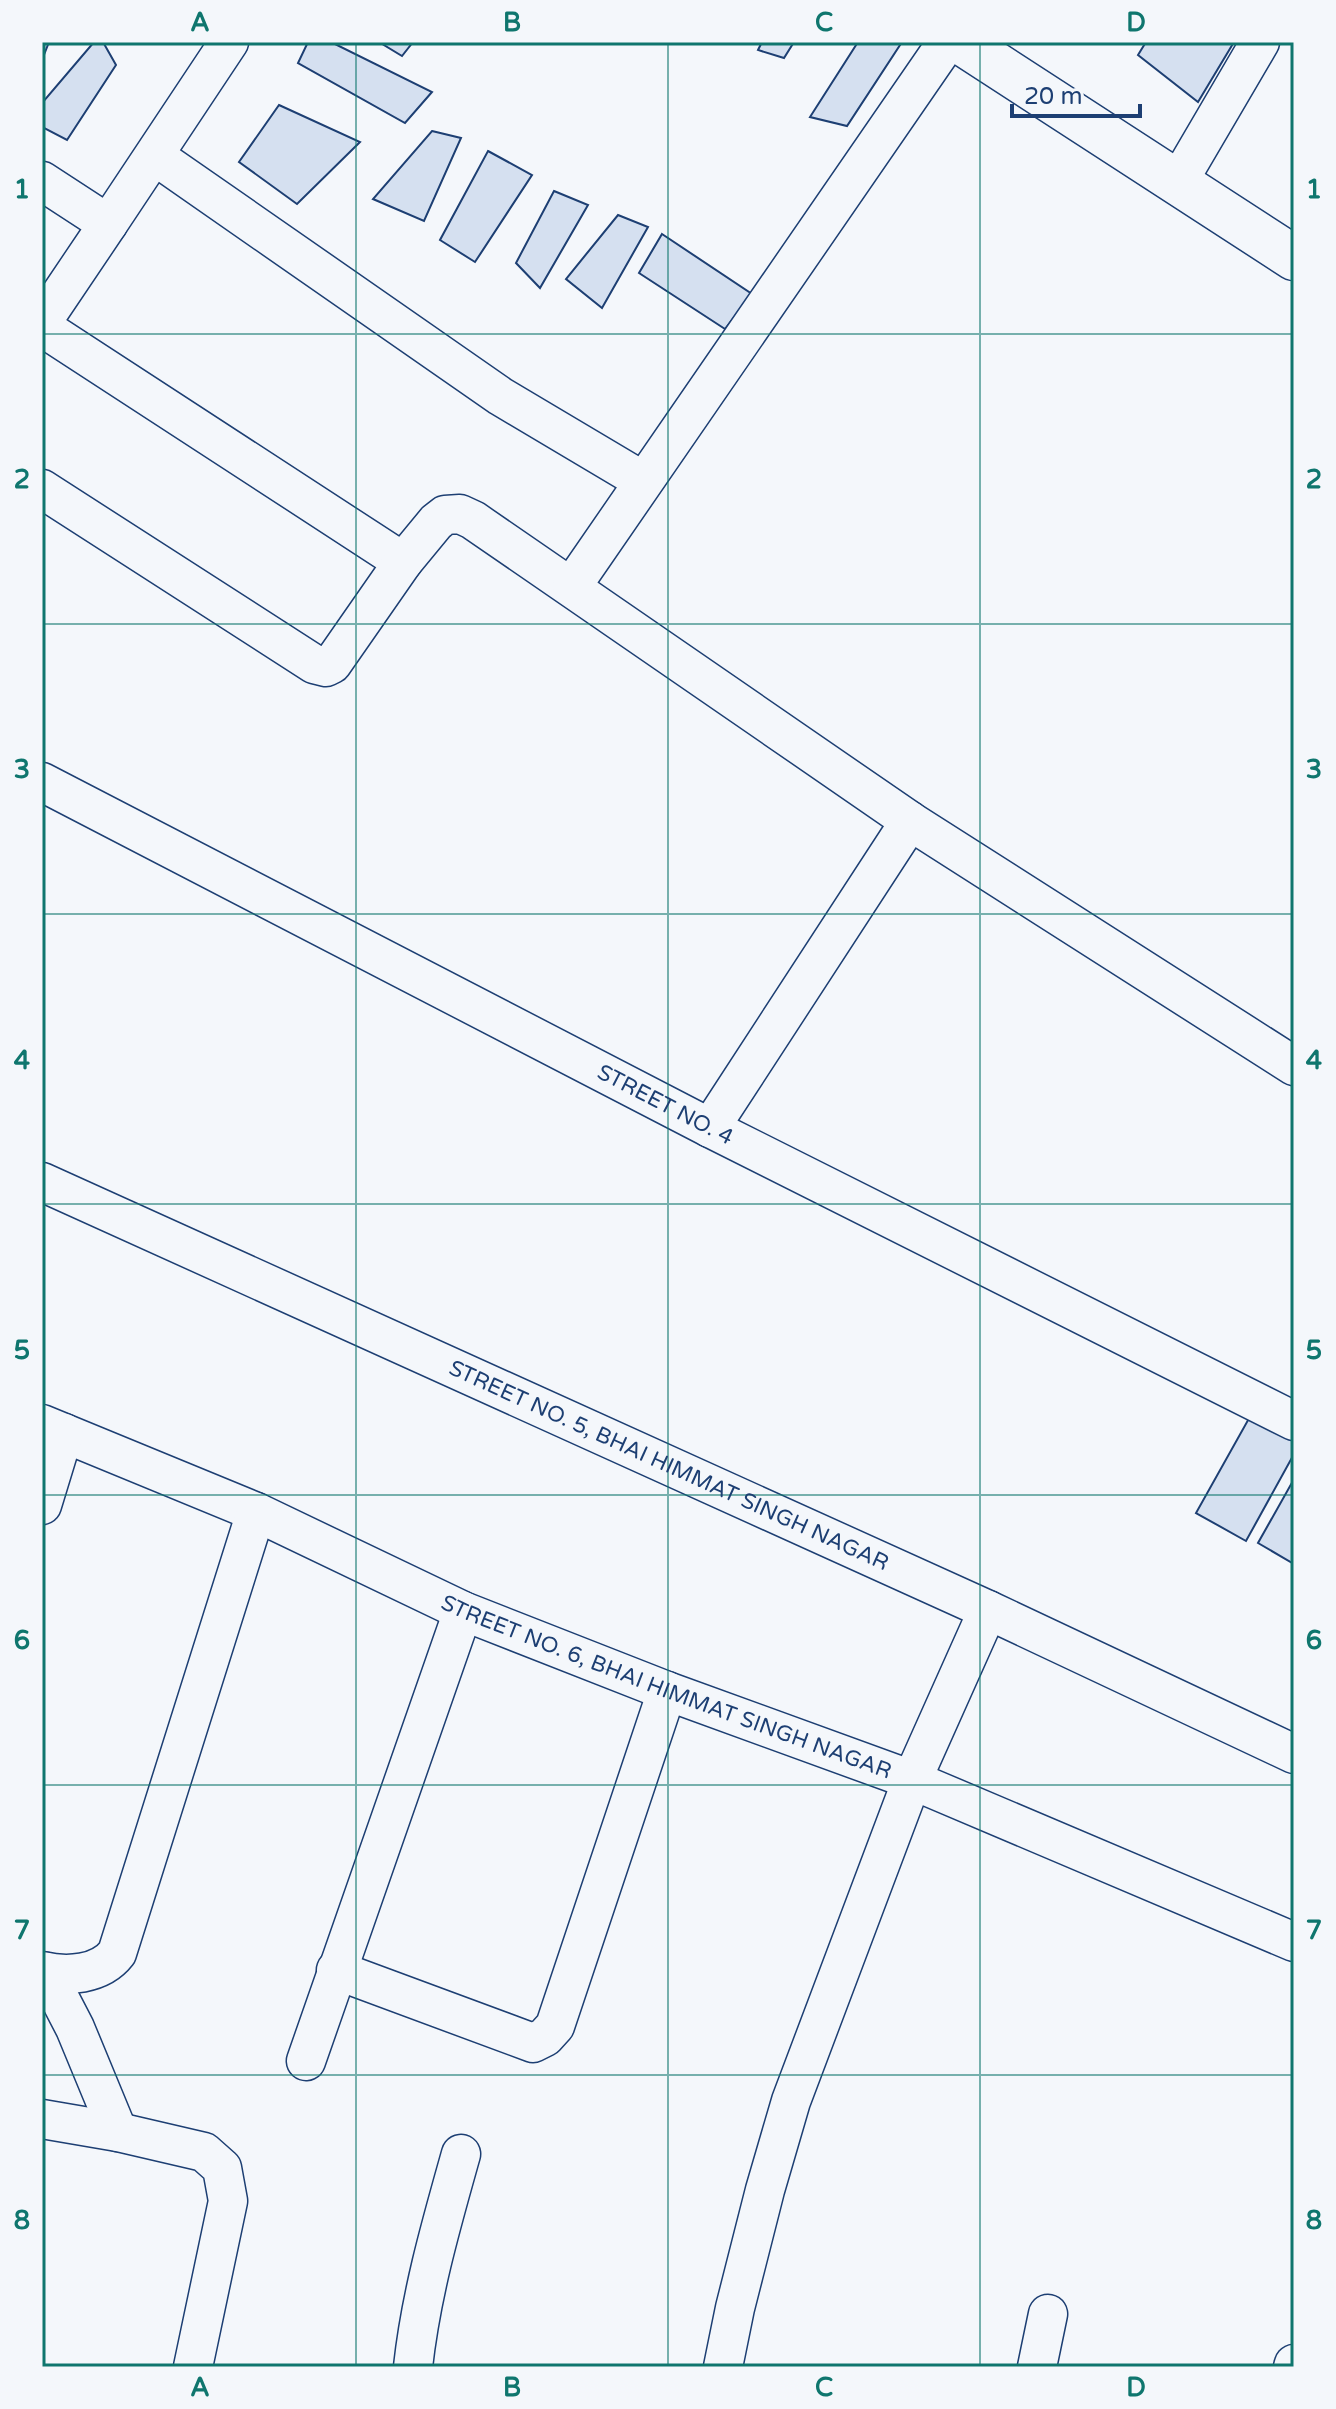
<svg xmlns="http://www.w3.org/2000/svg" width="1336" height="2409" viewBox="0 0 1336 2409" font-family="'Varela Round',sans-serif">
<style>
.building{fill:#d5e0f0;stroke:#1d3f73;stroke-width:2}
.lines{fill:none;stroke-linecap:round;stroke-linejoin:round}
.minor-casing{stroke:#1d3f73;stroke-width:41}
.tertiary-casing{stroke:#1d3f73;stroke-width:47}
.minor{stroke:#f4f7fb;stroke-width:38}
.tertiary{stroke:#f4f7fb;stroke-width:44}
.grid{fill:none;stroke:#0f766e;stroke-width:2;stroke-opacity:0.55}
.labels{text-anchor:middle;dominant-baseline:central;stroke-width:6;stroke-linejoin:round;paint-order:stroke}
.street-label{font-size:22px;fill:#1d3f73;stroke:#f4f7fb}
.neatline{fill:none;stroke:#0f766e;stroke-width:3}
.grid-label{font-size:26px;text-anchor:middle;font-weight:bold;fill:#0f766e}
</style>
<rect width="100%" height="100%" fill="#f4f7fb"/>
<g class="building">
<path d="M42,42h7l-7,18z"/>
<path d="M94,42h9l13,23 -49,75 -25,-13v-24z"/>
<path d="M308,42h23l101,50 -27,31 -107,-60z"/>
<path d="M379,42h34l-11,14z"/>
<path d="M762,42h32l-10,16 -26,-8z"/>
<path d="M858,42h44l-55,84 -37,-9z"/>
<path d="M1146,42h88l-36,60 -60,-47z"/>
<path d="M279,105l81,37 -63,62 -58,-42z"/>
<path d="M432,131l29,7 -37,83 -51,-22z"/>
<path d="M488,151l44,24 -57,87 -35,-22z"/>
<path d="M554,191l34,14 -48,83 -24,-25z"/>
<path d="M618,215l30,12 -46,81 -36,-29z"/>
<path d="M662,234l90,60 -27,35 -86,-56z"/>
<path d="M1252,1413l42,23v18l-48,87 -50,-28z"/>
<path d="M1294,1479v85l-36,-21z"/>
</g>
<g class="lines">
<defs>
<g id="minor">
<path d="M155,156l345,240 143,85"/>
<path d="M42,181l66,43 -66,98"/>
<path d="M1178,182l82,-140"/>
<path d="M108,224l121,-182"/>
<path d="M42,327l361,235"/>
<path d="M42,489l272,175 12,3 6,-3 71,-102 33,-40 9,-7 15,-1 13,6 437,301 384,245"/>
<path d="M572,586l375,-544"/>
<path id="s1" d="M42,782l668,346 584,293"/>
<path d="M710,1128l200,-307"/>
<path id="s2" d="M42,1182l946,428 306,144"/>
<path id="s3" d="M42,1424l214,88 207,99 204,80 245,89 382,162"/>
<path d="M42,1505l22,-72"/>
<path d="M336,1970l197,73 12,-6 10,-11 112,-335"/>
<path d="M42,1971c25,6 58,4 75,-18l139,-441"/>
<path d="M46,1972l29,56 43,104"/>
<path d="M306,2061l157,-450"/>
<path d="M42,2119l76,13 86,20 18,16 6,33 -35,166"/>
<path d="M413,2367c8,-73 28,-142 48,-213"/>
<path d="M723,2367l12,-59 30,-118 26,-89 121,-321 76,-170"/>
<path d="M1037,2367l11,-53"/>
<path d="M1293,2367l1,-3"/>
</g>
<path id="tertiary" d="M961,42l333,216"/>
</defs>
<use href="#minor" class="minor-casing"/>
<use href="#tertiary" class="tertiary-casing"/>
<use href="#minor" class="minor"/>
<use href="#tertiary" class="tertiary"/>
</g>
<path class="grid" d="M356,42v2325M668,42v2325M980,42v2325M42,334h1252M42,624h1252M42,914h1252M42,1204h1252M42,1495h1252M42,1785h1252M42,2075h1252"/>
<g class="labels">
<g class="street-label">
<text stroke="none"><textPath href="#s1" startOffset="702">STREET NO. 4</textPath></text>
<text stroke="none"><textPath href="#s2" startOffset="688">STREET NO. 5, BHAI HIMMAT SINGH NAGAR</textPath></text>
<text stroke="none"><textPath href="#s3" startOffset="678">STREET NO. 6, BHAI HIMMAT SINGH NAGAR</textPath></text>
</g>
</g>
<rect width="1336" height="2409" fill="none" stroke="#f4f7fb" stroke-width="88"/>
<path d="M1012 104v12h128v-12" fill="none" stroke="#1d3f73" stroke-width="4"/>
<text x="1024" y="104" font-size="24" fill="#1d3f73" stroke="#f4f7fb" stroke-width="6" paint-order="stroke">20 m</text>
<rect x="44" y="44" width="1248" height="2321" class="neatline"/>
<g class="grid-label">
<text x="200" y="31">A</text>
<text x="512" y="31">B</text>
<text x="824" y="31">C</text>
<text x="1136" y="31">D</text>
<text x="22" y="198">1</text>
<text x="1314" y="198">1</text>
<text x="22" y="488">2</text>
<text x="1314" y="488">2</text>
<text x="22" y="778">3</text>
<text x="1314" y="778">3</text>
<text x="22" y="1069">4</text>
<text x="1314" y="1069">4</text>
<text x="22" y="1359">5</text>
<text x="1314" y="1359">5</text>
<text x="22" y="1649">6</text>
<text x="1314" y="1649">6</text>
<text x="22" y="1939">7</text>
<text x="1314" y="1939">7</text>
<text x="22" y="2229">8</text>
<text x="1314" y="2229">8</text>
<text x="200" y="2396">A</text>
<text x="512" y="2396">B</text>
<text x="824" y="2396">C</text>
<text x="1136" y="2396">D</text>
</g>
</svg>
